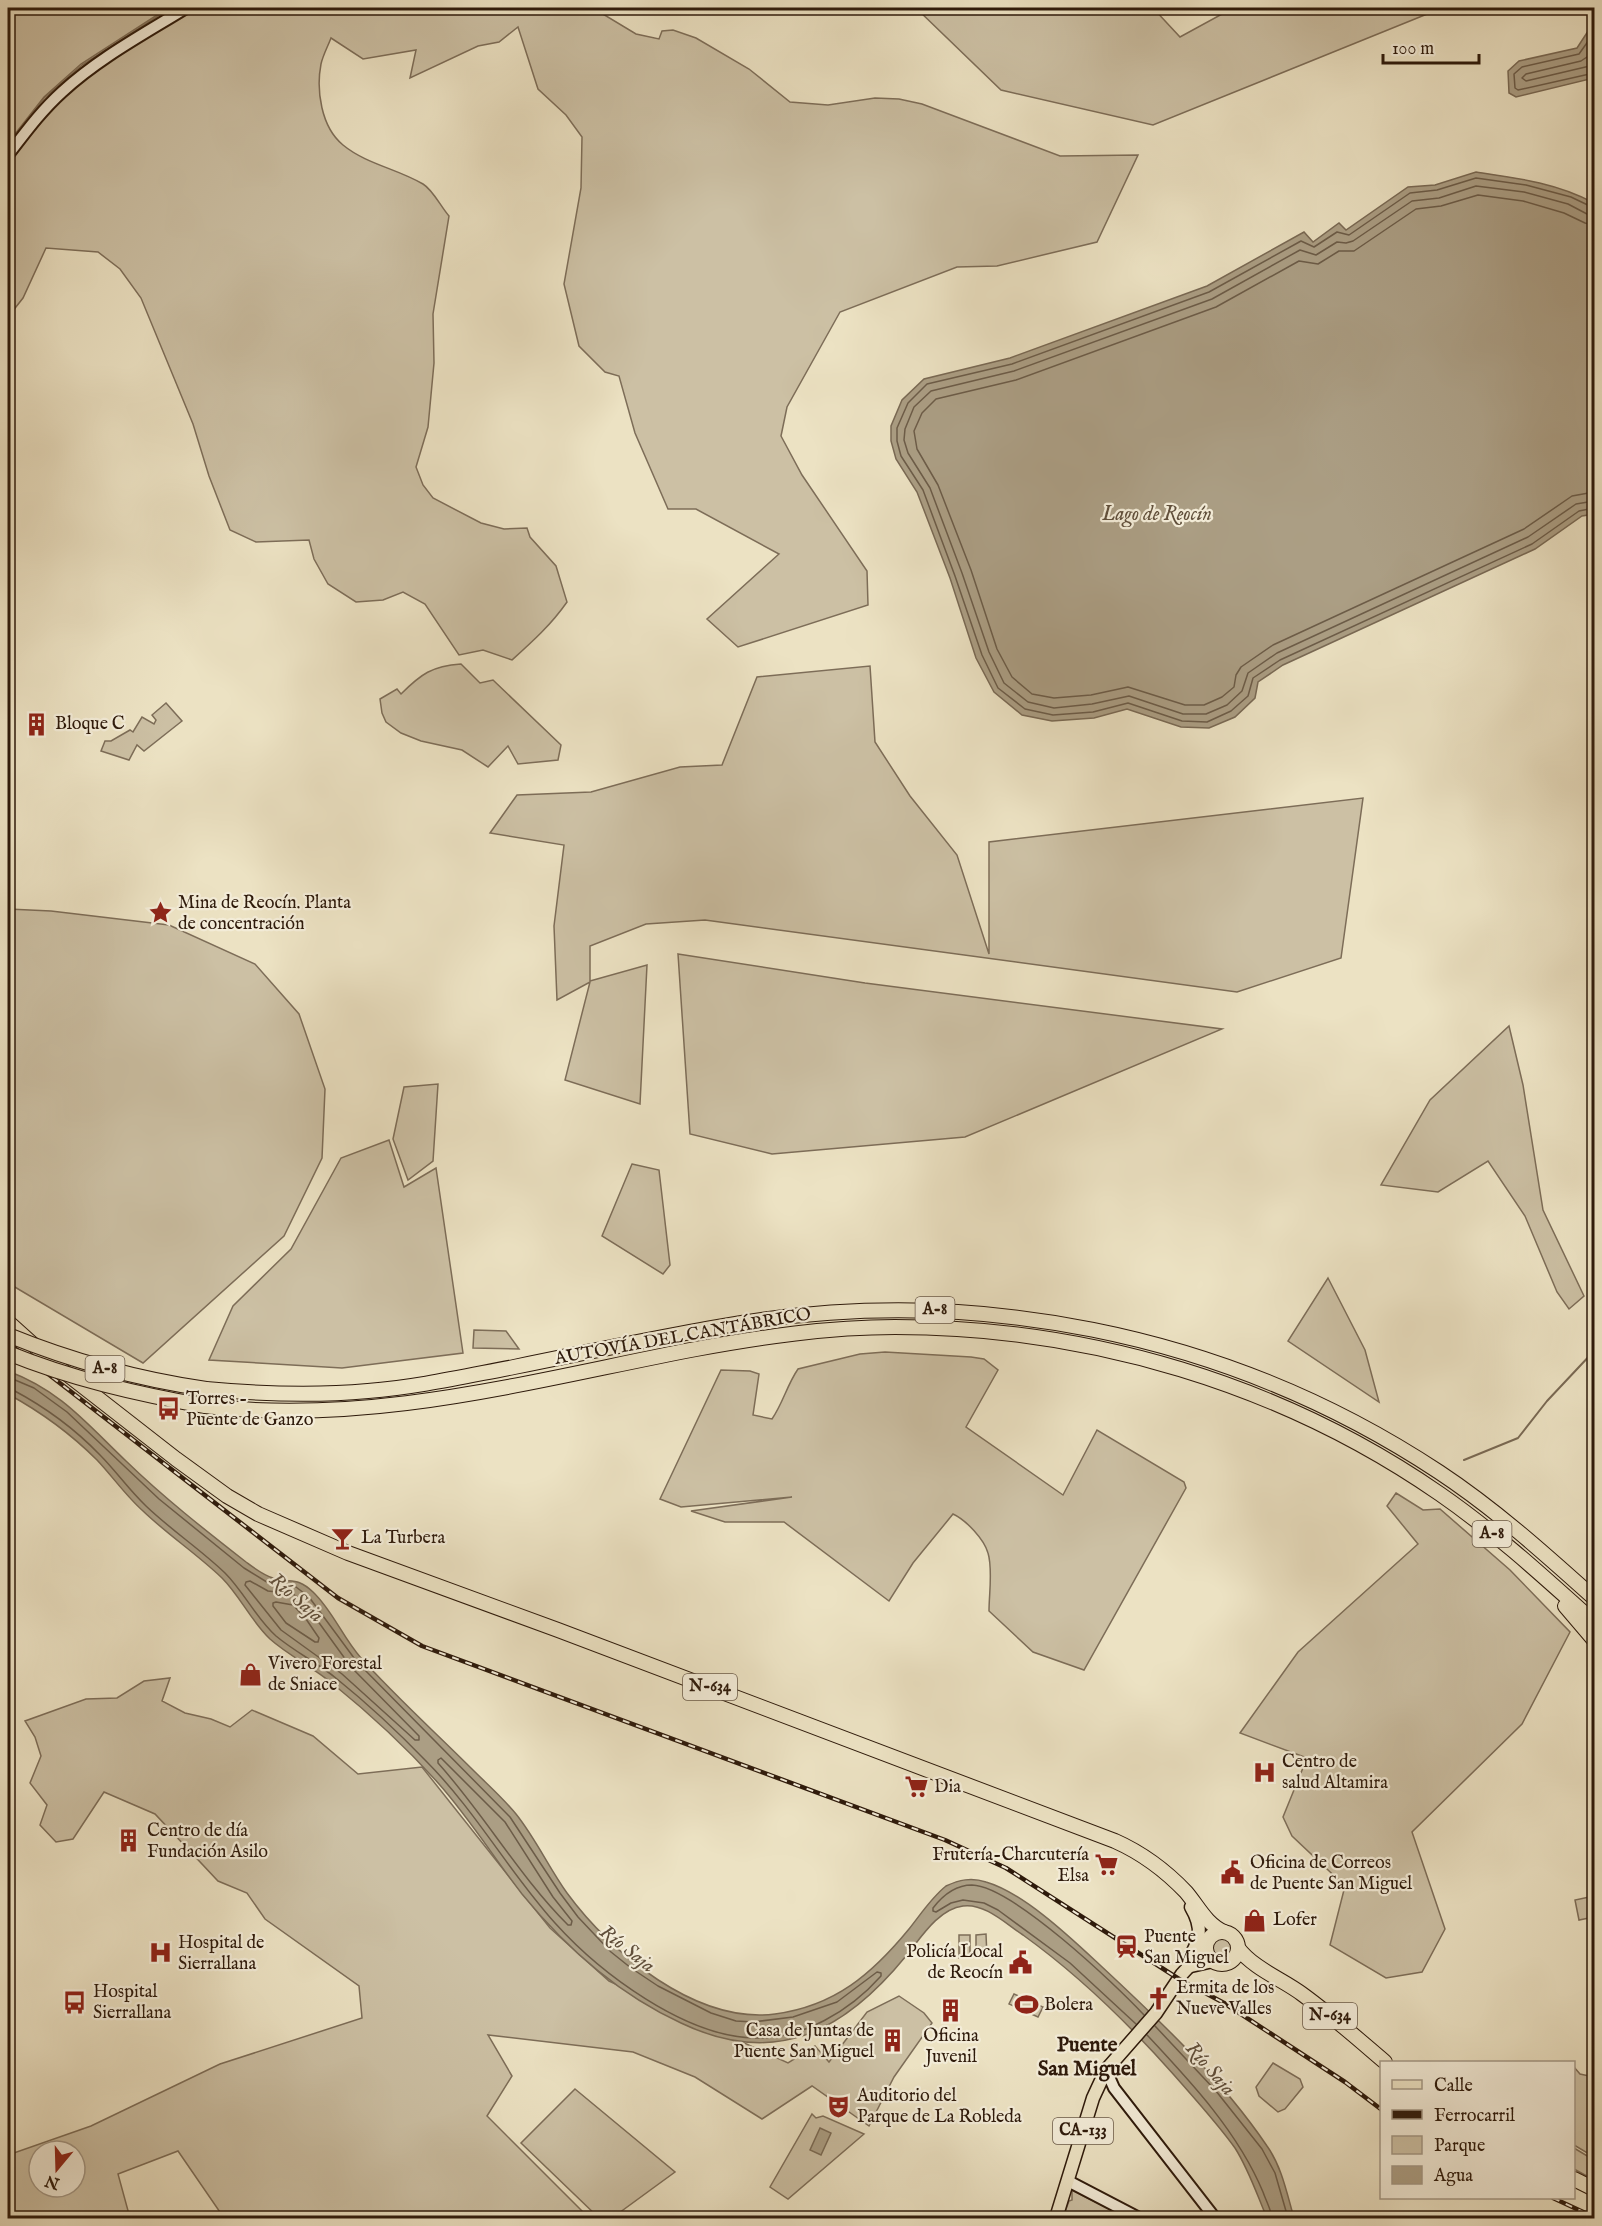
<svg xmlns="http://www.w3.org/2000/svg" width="1602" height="2226" viewBox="0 0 1602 2226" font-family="'IM FELL English',serif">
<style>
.green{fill:#ccc0a4;stroke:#7d6d58;stroke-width:1.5;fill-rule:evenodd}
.water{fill:#ab9e84;stroke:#796954;stroke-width:1.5}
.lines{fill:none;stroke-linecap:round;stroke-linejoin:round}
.shore{stroke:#6c5c48;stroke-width:1.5}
.stream{stroke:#796954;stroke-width:2}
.secondary-casing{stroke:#2e1a0b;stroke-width:14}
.primary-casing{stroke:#2e1a0b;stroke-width:15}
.highway-casing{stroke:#2e1a0b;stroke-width:16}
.secondary{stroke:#f3ecd8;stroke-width:10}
.primary{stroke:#ece2c3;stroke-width:12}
.highway{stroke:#ece2c3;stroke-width:14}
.rail-casing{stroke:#2e1a0b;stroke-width:4.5}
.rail{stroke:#f3ecd8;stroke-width:2;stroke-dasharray:7;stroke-linecap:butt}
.highway-bridge-casing{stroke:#2e1a0b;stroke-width:16;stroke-linecap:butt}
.highway-bridge{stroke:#ece2c3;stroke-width:14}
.labels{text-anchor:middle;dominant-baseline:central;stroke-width:4.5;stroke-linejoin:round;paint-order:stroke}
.shield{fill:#f3ecd8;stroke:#695948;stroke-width:1.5}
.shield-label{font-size:16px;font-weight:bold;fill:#2e1a0b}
.poi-label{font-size:18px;fill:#2e1a0b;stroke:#f3ecd8;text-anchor:start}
.street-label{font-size:18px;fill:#2e1a0b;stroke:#f3ecd8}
.water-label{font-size:20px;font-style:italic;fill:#604f3b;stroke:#f3ecd8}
.quarter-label{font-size:21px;font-weight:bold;fill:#2e1a0b;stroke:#f3ecd8}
</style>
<rect width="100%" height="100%" fill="#ece2c3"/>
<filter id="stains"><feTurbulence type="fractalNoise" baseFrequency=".00333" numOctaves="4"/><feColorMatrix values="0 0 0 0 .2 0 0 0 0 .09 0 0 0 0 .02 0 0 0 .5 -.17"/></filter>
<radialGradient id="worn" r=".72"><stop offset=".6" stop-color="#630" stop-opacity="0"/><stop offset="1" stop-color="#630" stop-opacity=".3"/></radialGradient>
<g class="green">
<path d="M8,8h160l-87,56 -37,33 -36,46z"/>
<path d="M170,8h423l43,26 23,5 3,-8 11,-1 23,8 53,31 41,33 38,3 47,-7 24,1 23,5 138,52 78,-1 -41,87 -100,24 -40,1 -117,45 -53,95 -6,29 21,39 65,96 1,34 -130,42 -31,-28 72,-65 -83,-45h-28l-33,-76 -16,-57 -14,-4 -26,-26 -15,-62 17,-96 1,-51 -16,-22 -28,-26 -20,-62 -19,15 -21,4 -68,32 6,-28 -53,9 -32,-21c-3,8 -8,17 -10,26 -5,26 0,63 22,81 23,19 55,24 80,39 10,6 18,23 26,32l-16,98 1,49 -6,64 -12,40 7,18 10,13 48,25 23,6 23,-1 3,9 26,29 11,36c-16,23 -35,40 -55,58l-29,-10 -24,5 -34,-51 -22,-12 -20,8 -27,2 -28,-18 -14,-25 -5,-19 -53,2 -26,-12 -21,-54 -16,-52 -52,-126 -21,-29 -22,-17 -52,-4 -23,50 -15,19v-173l36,-46 38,-33z"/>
<path d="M916,8h237l27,29 53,-29h209l-289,117 -152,-35z"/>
<path d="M461,664l19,19 13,-3 68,65 -3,15 -40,4 -10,-18 -20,21 -26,-17 -41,-9 -20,-8 -15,-11 -4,-9 -2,-14 17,-10 4,5c20,-20 31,-28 60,-30z"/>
<path d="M870,666l5,76 35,54 47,59 32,99v-112l374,-44 -22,160 -104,34 -532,-72 -59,4 -56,22v35l57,-16 -7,139 -75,-24 25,-98 -33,18 -3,-74 10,-81 -74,-12 27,-38 74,-3 89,-25 42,-2 35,-88z"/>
<path d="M166,703l16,18 -38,30 -7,-6 -8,15 -28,-9 4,-10h6l19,-11 3,2 9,-15 12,7 2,-4 -4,-5z"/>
<path d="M8,909l43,2 118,14 86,39 44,50 26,75 -3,69 -38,78 -141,127 -135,-80z"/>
<path d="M678,954l187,29 357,46 -257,108 -193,17 -82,-20z"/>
<path d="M1509,1026l14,59 20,125 41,86 -15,13 -12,-17 -32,-76 -37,-55 -50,31 -57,-7 49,-85z"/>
<path d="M438,1084l-5,77 -25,19 -15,-41 11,-52z"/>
<path d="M389,1140l15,47 32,-19 27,185 -121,15 -133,-8 24,-54 58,-57 50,-91z"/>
<path d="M632,1164l27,6 11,95 -7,9 -61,-38z"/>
<path d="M1328,1278l37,72 14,52 -91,-61z"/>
<path d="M474,1330l32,1 13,18 -46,-1z"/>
<path d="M885,1352l86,5 13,2 14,11 -32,57 97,68 34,-65 87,52 2,6 -102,182 -51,-18 -44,-41c0,-17 4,-42 -1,-58 -4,-14 -22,-33 -35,-39l-40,49 -24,38 -105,-79h-59l-34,-11 101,-14 -111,10 -21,-8 61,-129 29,1 9,3 -6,41 19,4c11,-16 15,-34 26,-50l62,-15z"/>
<path d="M1396,1493l27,17 17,-1 70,61 60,62 -48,92 -110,108 33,97 -23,43 -36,6 -56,-33 15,-59 -53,-50 -9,-19 24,-59 -67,-25 58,-81 120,-108 -31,-38z"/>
<path d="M170,1678l-8,23 23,12 26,6 19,8 22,-17 61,26 45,38 64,-7 128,161 59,53 179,82 27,-17 14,16 38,-50 32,-16 25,17 8,10 -38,54 -25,49 -57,-40 -50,33 -67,-42 -62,-25 -145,-17 24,41 -25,40 102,102h-365l-46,-67 -60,23 12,44h-122v-63l83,-29 129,-62 142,-46 -3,-32 -94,-67 -18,-26 -29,-12 -63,-67 -51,-22 -31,47 -17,3 -16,-17 7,-20 -17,-22 11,-27 -6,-19 -10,-16 61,-22 31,-1 27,-17zM39,2151h36v36h-36z"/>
<path d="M1594,1896v21l-15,3 -4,-20z"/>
<path d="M986,1934l1,23h-11v-22z"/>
<path d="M959,1935h11v22l-11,1z"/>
<circle cx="1222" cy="1948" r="11"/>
<path d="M1014,1994l29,13 -5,10 -29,-13z"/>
<path d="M1273,2063l27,16 3,8 -18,22 -7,3 -19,-16 -3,-9z"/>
<path d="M1574,2067l6,7 14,3v80l-20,-12z"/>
<path d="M575,2089l100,83 -63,46h-13l-78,-75z"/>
<path d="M812,2114l4,4 7,-2 41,18 -76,65 -18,-12z"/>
<path d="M1574,2148l20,12v20l-20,-11z"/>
<path d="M1072,2190l55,28h-47l-15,-6 4,-11 3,-1z"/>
</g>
<g class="water">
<path d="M1594,22v56l-78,19 -7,-4 -1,-22 11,-10 58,-13z"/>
<path d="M1476,172c41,6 81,11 118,31v311l-12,2 -47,33 -252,116 -25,17 -3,16 -20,19 -26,11 -28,-1 -54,-18 -33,9 -42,3 -30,-6 -28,-23 -18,-34 -26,-80 -33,-86 -21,-33 -5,-18v-15l11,-26 22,-21 86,-21 197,-72 97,-54 9,10 26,-19 7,7 62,-43 27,-2z"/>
<path d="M8,1371c53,20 78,52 118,90 37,36 79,69 120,101 8,6 17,13 27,16 18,6 23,-2 40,14 20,19 30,46 48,66 35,39 74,74 111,111 15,15 31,29 44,45 20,25 33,54 51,79 44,60 129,131 208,121 60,-8 97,-40 134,-85 12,-15 22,-31 37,-43 13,-6 25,-9 40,-4 38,11 85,56 114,83 59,55 121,113 167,181 15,21 20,48 27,72h-27c-10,-23 -18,-48 -32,-70 -18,-25 -40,-49 -61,-73 -46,-52 -94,-99 -151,-140 -17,-11 -38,-32 -60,-29 -25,3 -43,33 -57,50 -62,76 -131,112 -225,67 -63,-29 -115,-75 -159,-129 -28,-36 -52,-75 -83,-110 -32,-36 -69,-70 -106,-100 -20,-17 -44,-28 -63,-45 -19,-18 -30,-43 -48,-61 -25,-24 -54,-43 -79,-67 -17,-15 -30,-34 -46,-51 -27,-27 -56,-48 -89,-66z"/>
<path d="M820,2128l11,5 -10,22 -11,-5z"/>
</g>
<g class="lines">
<g class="shore">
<path d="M1594,33l-15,21 -57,13 -8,7 1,14 3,2 76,-17"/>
<path d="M1594,46l-7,11 -6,4 -55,13 -4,4 4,3 68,-16"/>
<path d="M1594,208l-23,-11 -45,-12 -50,-7 -39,12 -27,3 -61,42 -12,-3 -23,15 -13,-6 -92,51 -197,72 -85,20 -19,19 -11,25v13l4,15 22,34 32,86 27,79 16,33 27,21 28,6 40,-3 35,-9 54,18 25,1 24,-11 17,-15 5,-18 27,-18 252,-116 47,-33 15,-3"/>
<path d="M1594,215l-7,-1 -19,-10 -44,-12 -48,-6 -37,12 -27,3 -59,40 -7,2 -9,-1 -21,13 -16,-5 -88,49 -198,72 -83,20 -17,16 -9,22 -1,11 4,13 22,35 32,85 27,79 15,31 24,19 26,6 38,-4 37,-8 54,18h23l21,-9 15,-14 6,-18 29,-20 251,-116 48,-33 18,-3"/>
<path d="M1594,225l-9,-2 -21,-10 -41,-12 -45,-6 -37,11 -25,3 -62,42h-15l-21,13 -19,-3 -83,46 -200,73 -80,19 -14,14 -8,18 3,18 21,36 33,85 26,79 15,28 20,17 22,4 37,-3 37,-8 57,18h19l18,-8 12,-10 2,-12 5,-8 32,-22 251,-116 48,-33 22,-4"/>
<path d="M8,1377l26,11 33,24 92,87 85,69 26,16 26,3 13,10 48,65 153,155 50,76 18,24 33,35 20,16 27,18 53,27 25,8 17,1 40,-5 44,-15 40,-30 4,1v3c-31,35 -78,63 -126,62 -70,-1 -155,-65 -200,-115 -46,-51 -80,-113 -129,-162 -28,-29 -58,-57 -89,-82 -19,-16 -42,-27 -61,-43 -20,-18 -32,-44 -51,-63 -25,-24 -54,-43 -79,-67 -17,-16 -30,-35 -46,-51 -26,-27 -55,-48 -87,-65l-5,-1"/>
<path d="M250,1581l18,10 25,3 11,8 47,65 68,69v4h-4l-73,-66 -61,-44 -36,-45 1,-3z"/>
<path d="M276,1602l17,3 13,14 13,19 -1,4h-3l-29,-19 -13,-17v-3z"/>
<path d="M441,1758l64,64 48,75 19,24 -1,4h-3c-49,-49 -84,-111 -130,-162v-3z"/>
<path d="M1136,2024l-66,-61 -72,-53 -14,-7 -21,-3 -12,3 -15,9 -3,-1v-3c10,-13 22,-23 39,-23 40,1 143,99 172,130"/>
<path d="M1155,2026l61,65 46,58 13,24 13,45"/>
<path d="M1147,2035c44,47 91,97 116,157 3,9 8,17 9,26"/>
</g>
<path class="stream" d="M1464,1460l54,-22 29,-37 47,-50"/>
<defs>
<g id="secondary">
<path d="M8,155c17,-22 33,-44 54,-63 37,-34 82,-58 124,-84"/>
<path d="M1106,2070l8,18 101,130"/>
<path d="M1068,2181l71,37"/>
</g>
<g id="primary">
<path d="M1187,1962c13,-21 17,-33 4,-55"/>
<path d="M1191,1966l22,-5"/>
<path d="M1056,2218l37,-120 13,-28 50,-57 26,-39 24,-26"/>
</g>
<g id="highway">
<path d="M8,1322l50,45 118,92 51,37 31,18 90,39 210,77 557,211c27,12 50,29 71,51 12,14 20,32 38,40"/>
<path d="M206,1389c54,5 108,7 162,2 50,-4 98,-15 146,-24 68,-14 136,-28 204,-40 250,-46 509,5 721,145 56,37 106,82 155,126"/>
<path d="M205,1406c168,20 328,-26 491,-57 66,-12 132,-22 199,-22 194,0 386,57 545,167 55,38 105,84 154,128"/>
<path d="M1565,1606l29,34"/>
<circle cx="1222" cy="1948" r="16"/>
<path d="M1238,1948c16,21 44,31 64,46 29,21 56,45 83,68"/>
<path d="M1574,2179l20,10"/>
</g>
</defs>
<use href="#secondary" class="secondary-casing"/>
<use href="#primary" class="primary-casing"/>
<use href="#highway" class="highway-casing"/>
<use href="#secondary" class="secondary"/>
<use href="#primary" class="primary"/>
<use href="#highway" class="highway"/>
<defs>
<g id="rail">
<path d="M8,1343l330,255 84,48 523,194 61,28 173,111 45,24 121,79 37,28"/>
<path d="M1553,2198l41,19"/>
</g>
</defs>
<use href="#rail" class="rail-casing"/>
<use href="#rail" class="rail"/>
<defs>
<g id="highway-bridge">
<path d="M8,1335c64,26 129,44 198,54"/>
<path d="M8,1353c64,26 129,41 197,53"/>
</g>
</defs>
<use href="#highway-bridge" class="highway-bridge-casing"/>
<use href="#highway-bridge" class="highway-bridge"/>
</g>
<defs>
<symbol id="building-bare" viewBox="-9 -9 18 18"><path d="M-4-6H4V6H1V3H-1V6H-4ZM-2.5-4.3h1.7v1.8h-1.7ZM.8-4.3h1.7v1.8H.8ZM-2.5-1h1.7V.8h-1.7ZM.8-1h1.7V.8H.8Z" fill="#8f2418" stroke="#f3ecd8" stroke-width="2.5" paint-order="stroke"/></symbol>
<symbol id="sight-bare" viewBox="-9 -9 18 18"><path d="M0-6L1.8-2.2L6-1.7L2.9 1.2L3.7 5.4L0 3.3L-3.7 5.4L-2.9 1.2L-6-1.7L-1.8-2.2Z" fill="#8f2418" stroke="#f3ecd8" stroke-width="2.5" paint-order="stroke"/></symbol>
<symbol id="bus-bare" viewBox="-9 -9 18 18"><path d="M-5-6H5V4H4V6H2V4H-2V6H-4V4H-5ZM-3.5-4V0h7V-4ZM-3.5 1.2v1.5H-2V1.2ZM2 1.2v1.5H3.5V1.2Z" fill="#8f2418" stroke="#f3ecd8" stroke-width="2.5" paint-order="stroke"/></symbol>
<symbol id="bar-bare" viewBox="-9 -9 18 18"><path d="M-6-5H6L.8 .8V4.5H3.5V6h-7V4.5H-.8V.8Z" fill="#8f2418" stroke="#f3ecd8" stroke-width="2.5" paint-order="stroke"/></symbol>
<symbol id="shop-bare" viewBox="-9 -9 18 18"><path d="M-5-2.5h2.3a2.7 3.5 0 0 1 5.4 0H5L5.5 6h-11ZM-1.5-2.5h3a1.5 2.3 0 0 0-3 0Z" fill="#8f2418" stroke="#f3ecd8" stroke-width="2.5" paint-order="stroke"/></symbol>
<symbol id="hospital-bare" viewBox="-9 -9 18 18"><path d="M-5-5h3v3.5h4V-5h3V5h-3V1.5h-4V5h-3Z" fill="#8f2418" stroke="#f3ecd8" stroke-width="2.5" paint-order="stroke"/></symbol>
<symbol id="supermarket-bare" viewBox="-9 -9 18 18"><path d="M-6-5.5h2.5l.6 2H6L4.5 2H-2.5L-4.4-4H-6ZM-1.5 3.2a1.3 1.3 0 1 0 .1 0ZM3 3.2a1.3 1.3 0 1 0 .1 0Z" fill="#8f2418" stroke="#f3ecd8" stroke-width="2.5" paint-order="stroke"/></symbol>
<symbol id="civic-bare" viewBox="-9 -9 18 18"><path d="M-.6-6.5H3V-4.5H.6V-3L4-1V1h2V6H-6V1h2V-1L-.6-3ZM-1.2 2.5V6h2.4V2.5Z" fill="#8f2418" stroke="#f3ecd8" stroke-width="2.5" paint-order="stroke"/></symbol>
<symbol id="station-bare" viewBox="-9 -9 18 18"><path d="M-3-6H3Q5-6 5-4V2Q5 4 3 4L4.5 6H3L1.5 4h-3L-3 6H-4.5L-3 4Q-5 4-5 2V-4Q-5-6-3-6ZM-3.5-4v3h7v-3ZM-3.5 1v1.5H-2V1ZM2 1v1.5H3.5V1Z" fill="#8f2418" stroke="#f3ecd8" stroke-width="2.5" paint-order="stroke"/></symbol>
<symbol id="church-bare" viewBox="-9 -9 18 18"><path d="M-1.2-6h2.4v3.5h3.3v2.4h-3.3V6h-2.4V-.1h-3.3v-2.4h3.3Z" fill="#8f2418" stroke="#f3ecd8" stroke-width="2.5" paint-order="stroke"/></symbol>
<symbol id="stadium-bare" viewBox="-9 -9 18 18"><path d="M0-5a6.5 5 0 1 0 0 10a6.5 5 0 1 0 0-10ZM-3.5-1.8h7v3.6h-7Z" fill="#8f2418" stroke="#f3ecd8" stroke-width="2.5" paint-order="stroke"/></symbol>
<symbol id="theatre-bare" viewBox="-9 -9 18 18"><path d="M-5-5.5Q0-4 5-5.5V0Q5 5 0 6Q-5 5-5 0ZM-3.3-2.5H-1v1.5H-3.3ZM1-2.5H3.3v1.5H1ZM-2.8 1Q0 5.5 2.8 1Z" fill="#8f2418" stroke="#f3ecd8" stroke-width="2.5" paint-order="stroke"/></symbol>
</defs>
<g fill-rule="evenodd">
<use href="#building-bare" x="20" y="708" width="33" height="33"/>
<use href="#sight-bare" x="144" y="896" width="33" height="33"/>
<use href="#bus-bare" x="152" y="1392" width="33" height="33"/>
<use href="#bar-bare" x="326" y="1522" width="33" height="33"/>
<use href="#shop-bare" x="234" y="1658" width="33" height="33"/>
<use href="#hospital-bare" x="1248" y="1756" width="33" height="33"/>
<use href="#supermarket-bare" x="900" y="1770" width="33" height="33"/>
<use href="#building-bare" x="112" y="1824" width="33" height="33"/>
<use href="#supermarket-bare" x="1090" y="1848" width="33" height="33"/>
<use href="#civic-bare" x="1216" y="1856" width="33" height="33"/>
<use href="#shop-bare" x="1238" y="1904" width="33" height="33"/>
<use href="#station-bare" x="1110" y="1930" width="33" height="33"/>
<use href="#hospital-bare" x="144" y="1936" width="33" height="33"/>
<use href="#civic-bare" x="1004" y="1946" width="33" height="33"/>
<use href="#church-bare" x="1142" y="1982" width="33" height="33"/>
<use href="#bus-bare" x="58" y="1986" width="33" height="33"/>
<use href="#stadium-bare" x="1010" y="1988" width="33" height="33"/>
<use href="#building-bare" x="934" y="1994" width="33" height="33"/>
<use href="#building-bare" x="876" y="2024" width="33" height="33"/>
<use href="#theatre-bare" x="822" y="2090" width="33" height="33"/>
</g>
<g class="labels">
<g class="shield">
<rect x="915.5" y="1297" width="39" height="26" rx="4.5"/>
<rect x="85.5" y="1356" width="39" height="26" rx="4.5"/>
<rect x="1472.5" y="1521" width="39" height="26" rx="4.5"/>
<rect x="683" y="1674" width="54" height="26" rx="4.5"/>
<rect x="1303" y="2003" width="54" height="26" rx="4.5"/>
<rect x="1053" y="2118" width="60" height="26" rx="4.5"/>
</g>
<g class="shield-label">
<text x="935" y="1310">A-8</text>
<text x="105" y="1369">A-8</text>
<text x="1492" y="1534">A-8</text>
<text x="710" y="1687">N-634</text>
<text x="1330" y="2016">N-634</text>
<text x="1083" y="2131">CA-133</text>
</g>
<g class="poi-label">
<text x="55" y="724">Bloque C</text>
<text x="178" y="903">Mina de Reocín. Planta<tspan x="178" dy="21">de concentración</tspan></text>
<text x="186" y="1399">Torres -<tspan x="186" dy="21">Puente de Ganzo</tspan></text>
<text x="361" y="1538">La Turbera</text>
<text x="268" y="1664">Vivero Forestal<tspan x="268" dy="21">de Sniace</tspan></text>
<text x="1282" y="1762">Centro de<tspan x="1282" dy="21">salud Altamira</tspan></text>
<text x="934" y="1787">Dia</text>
<text x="147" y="1831">Centro de día<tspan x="147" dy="21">Fundación Asilo</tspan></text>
<text x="1089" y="1855" text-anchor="end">Frutería-Charcutería<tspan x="1089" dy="21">Elsa</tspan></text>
<text x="1250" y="1863">Oficina de Correos<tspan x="1250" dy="21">de Puente San Miguel</tspan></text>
<text x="1273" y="1920">Lofer</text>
<text x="1144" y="1937">Puente<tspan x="1144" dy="21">San Miguel</tspan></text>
<text x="178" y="1943">Hospital de<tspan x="178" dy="21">Sierrallana</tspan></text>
<text x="1003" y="1952" text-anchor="end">Policía Local<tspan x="1003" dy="21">de Reocín</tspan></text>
<text x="1176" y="1988">Ermita de los<tspan x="1176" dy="21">Nueve Valles</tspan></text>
<text x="93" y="1992">Hospital<tspan x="93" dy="21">Sierrallana</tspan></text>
<text x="1044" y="2005">Bolera</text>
<text x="874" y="2031" text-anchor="end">Casa de Juntas de<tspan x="874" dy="21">Puente San Miguel</tspan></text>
<text x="951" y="2036" text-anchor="middle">Oficina<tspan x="951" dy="21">Juvenil</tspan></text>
<text x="857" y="2096">Auditorio del<tspan x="857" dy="21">Parque de La Robleda</tspan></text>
</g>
<g class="street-label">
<text transform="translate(683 1337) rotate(-10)">AUTOVÍA DEL CANTÁBRICO</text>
</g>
<g class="water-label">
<text x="1157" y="514">Lago de Reocín</text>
<text transform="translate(296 1598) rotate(41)">Río Saja</text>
<text transform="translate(627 1949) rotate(38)">Río Saja</text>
<text transform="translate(1210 2069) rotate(49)">Río Saja</text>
</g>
<g class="quarter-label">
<text x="1087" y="2045">Puente<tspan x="1087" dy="24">San Miguel</tspan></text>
</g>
</g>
<rect width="1602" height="2226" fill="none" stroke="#ece2c3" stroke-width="30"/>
<rect x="9" y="9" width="1584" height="2208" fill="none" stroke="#2e1a0b" stroke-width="3"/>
<rect x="15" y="15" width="1572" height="2196" fill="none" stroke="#2e1a0b" stroke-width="1.5"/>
<rect x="1380" y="2061" width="195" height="138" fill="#f3ecd8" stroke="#a49886" stroke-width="1.5"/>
<rect x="1392" y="2080" width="30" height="9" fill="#ece2c3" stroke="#a49886" stroke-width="1.5"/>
<text x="1434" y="2091" font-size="18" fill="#2e1a0b">Calle</text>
<rect x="1392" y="2110" width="30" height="9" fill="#2e1a0b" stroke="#a49886" stroke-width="1.5"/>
<text x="1434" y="2121" font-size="18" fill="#2e1a0b">Ferrocarril</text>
<rect x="1392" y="2136" width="30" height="18" fill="#ccc0a4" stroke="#a49886" stroke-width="1.5"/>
<text x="1434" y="2151" font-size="18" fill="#2e1a0b">Parque</text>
<rect x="1392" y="2166" width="30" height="18" fill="#ab9e84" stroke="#a49886" stroke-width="1.5"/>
<text x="1434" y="2181" font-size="18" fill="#2e1a0b">Agua</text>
<g transform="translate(57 2169) rotate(199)"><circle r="28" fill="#f3ecd8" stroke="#a49886" stroke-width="1.5"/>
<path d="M0-4.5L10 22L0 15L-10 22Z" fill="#8f2418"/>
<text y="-9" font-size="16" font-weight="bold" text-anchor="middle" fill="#2e1a0b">N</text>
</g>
<path d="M1383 54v9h96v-9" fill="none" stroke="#2e1a0b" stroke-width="3"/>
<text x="1392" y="54" font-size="18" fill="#2e1a0b" stroke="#f3ecd8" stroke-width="4.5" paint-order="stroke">100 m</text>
<rect width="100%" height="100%" filter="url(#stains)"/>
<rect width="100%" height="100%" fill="url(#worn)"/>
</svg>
